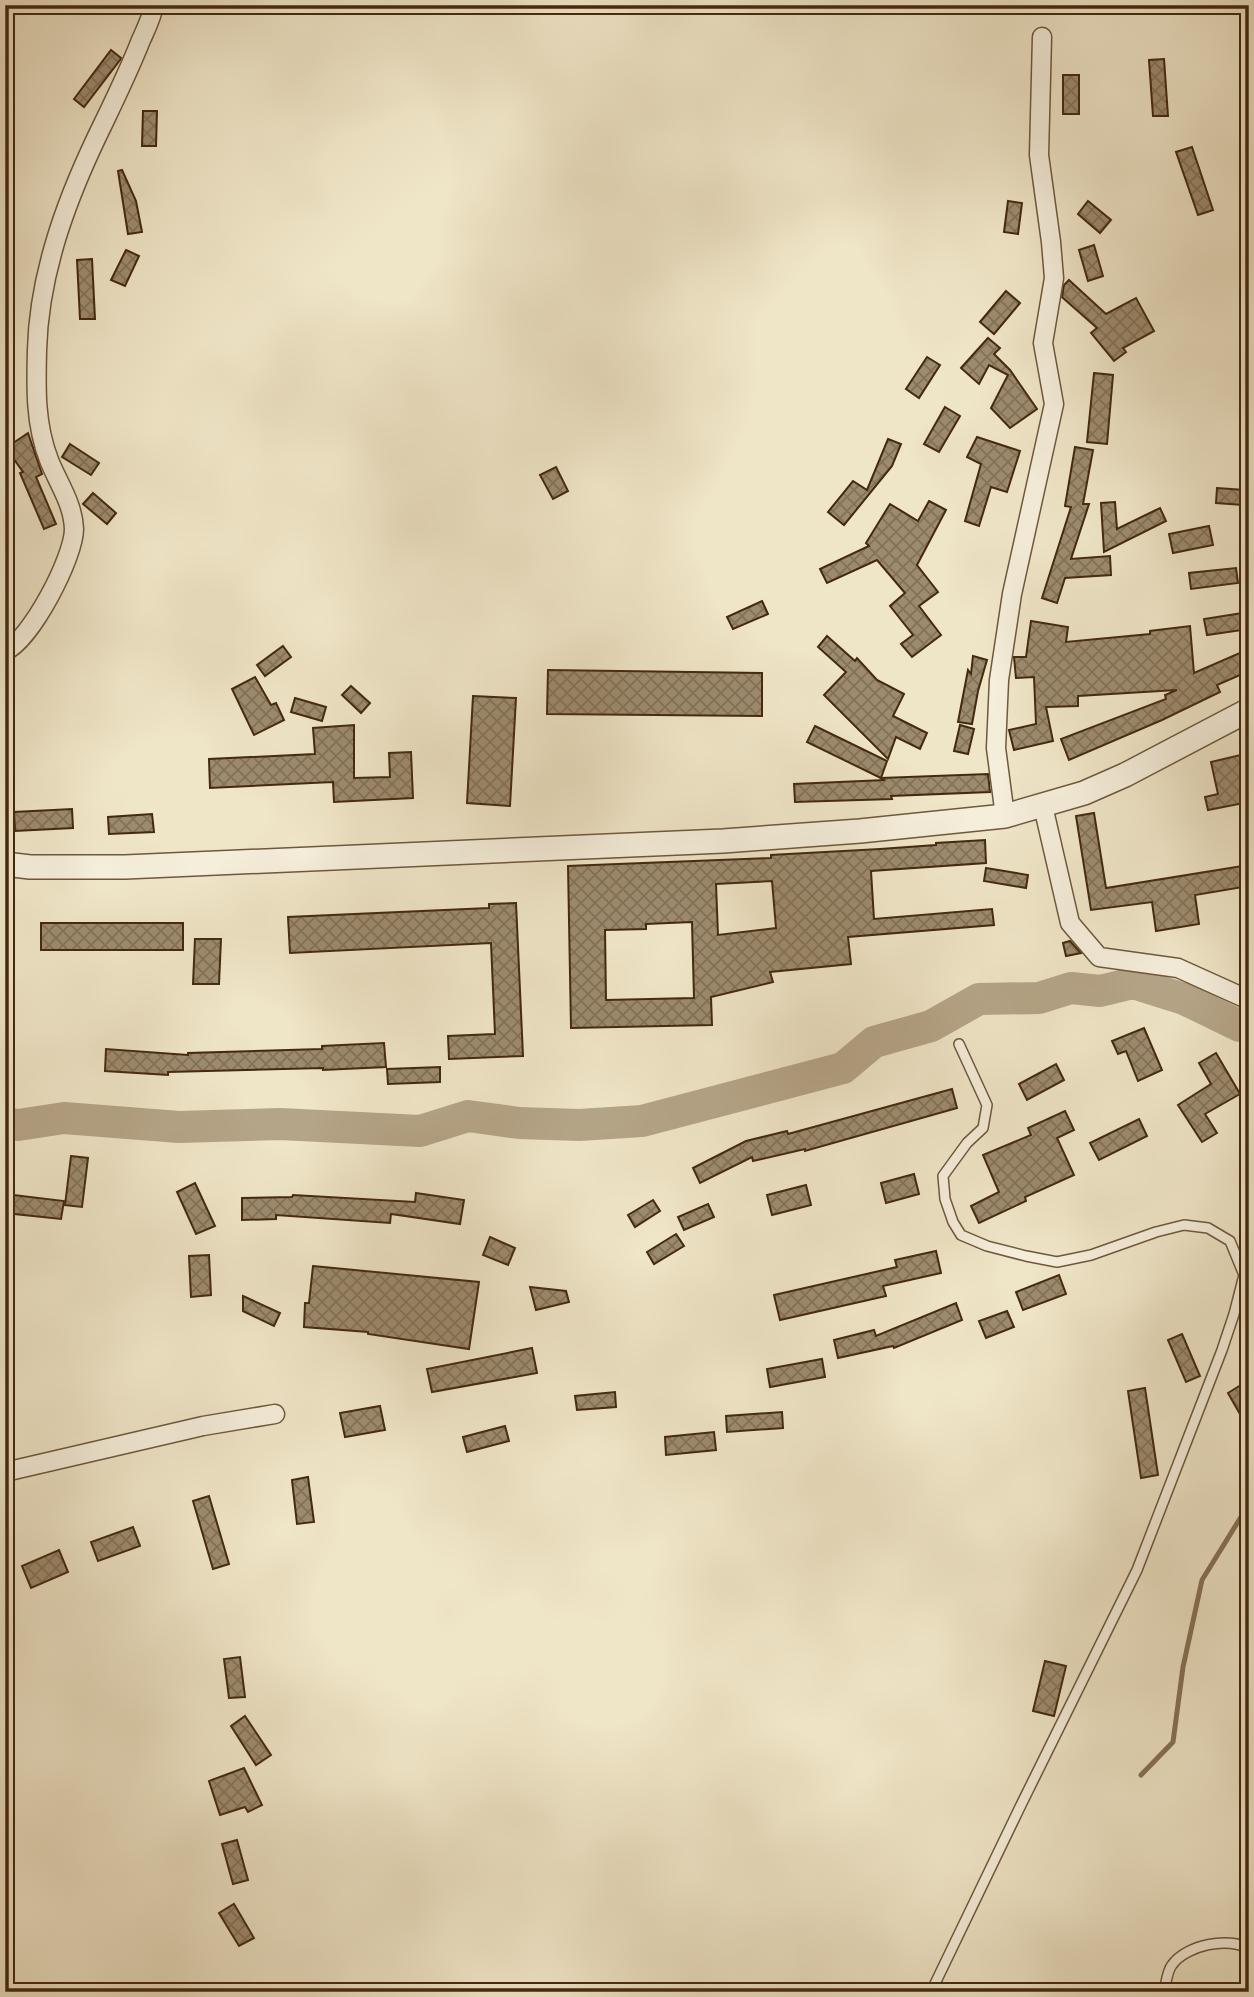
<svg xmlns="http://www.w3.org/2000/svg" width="1254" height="1997" viewBox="0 0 1254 1997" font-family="'IM FELL Great Primer',serif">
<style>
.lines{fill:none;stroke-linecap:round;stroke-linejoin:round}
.stream{stroke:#887357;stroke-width:5}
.river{stroke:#b5a588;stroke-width:32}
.building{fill:url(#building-cross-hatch);stroke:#44290e;stroke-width:2;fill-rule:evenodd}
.service-casing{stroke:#6f583c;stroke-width:12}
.minor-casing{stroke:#6f583c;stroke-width:21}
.tertiary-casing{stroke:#6f583c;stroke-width:26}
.service{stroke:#f5eedb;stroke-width:9}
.minor{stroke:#f5eedb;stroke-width:18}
.tertiary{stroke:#f5eedb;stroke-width:23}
</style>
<defs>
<pattern id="building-cross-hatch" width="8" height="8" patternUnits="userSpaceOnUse" patternTransform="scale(1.75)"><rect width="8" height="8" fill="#9d8b6e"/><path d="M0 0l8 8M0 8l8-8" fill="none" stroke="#827259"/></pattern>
</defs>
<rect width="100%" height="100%" fill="#efe5c7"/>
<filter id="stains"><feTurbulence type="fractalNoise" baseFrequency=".00286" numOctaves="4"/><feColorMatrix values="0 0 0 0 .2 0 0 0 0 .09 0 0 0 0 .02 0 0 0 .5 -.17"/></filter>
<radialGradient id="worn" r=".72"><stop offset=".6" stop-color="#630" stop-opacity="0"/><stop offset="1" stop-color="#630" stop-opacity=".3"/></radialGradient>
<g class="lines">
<path class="stream" d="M1141,1775l32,-33 10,-75 19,-87 47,-76"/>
<path class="river" d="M5,1123l13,2 46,-7 115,9 101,-3 140,7 48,-15 51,7 60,2 63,-4 201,-53 31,-26 57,-16 48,-27 60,-1 32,-10 29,3 33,-8 51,16 56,27 9,2"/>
</g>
<g class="building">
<path d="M111,50l10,8 -1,2 -36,47 -10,-8z"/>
<path d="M1164,59l4,57h-15l-4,-56z"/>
<rect x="1063" y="75" width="16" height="39"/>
<path d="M143,111h14l-1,35h-14z"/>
<path d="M1192,147l21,63 -15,5 -22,-63z"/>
<path d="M122,170l14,31 6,31 -14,2 -10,-63z"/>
<path d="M1008,201l14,2 -4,31 -14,-2z"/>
<path d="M1088,201l23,19 -11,13 -22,-19z"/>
<path d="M1094,245l9,31 -15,5 -9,-31z"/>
<path d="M126,250l13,6 -14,30 -14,-6z"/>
<path d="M92,259l3,60h-15l-3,-59z"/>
<path d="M1069,280l37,34 30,-16 18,33 -31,17 3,4 -12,9 -23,-28 6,-5 -35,-31 2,-12z"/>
<path d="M1006,291l14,12 -26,31 -14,-12z"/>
<path d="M988,338l12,10 -6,6 16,16 27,39 -27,19 -19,-20 17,-33 -19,-10 -10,19 -18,-16z"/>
<path d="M927,357l13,8 -21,33 -13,-9z"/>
<path d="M1094,373l19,2 -6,69 -20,-2z"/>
<path d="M945,407l15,9 -21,36 -15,-8z"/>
<path d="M28,433l14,41 -6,3 20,47 -12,5 -24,-56 3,-1 -17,-24z"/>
<path d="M977,437l43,14 -13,41 -16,-5 -12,39 -14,-5 16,-57 -14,-7z"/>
<path d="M888,439l13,5 -9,22 -48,59 -16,-13 25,-31 14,9z"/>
<path d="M70,444l29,19 -8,12 -29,-18z"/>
<path d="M1075,447l18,3 -10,54h6l-18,55 39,-3 1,19 -46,3 -8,25 -15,-5 29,-91 -6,-1z"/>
<path d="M556,467l12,24 -15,8 -13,-24z"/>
<path d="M1217,488l27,2 -1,15 -27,-2z"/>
<path d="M93,493l23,20 -9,11 -24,-20z"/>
<path d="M929,501l17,9 -29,55 21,27 -19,14 22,29 -29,22 -11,-13 12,-9 -23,-29 15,-13 -28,-33 -50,23 -7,-14 49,-23 -3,-3 24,-39 28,17z"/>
<path d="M1115,502l2,27 43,-21 6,13 -62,31 -3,-49z"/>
<path d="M1209,526l4,19 -40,8 -4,-19z"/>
<path d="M1236,568l2,15 -47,6 -2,-16z"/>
<path d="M762,601l6,13 -35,15 -6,-12z"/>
<path d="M1249,612v17l-42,6 -3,-16z"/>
<path d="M1031,621l37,6 -2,15 84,-8v-3l40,-5 4,47 55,-24v22l-32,14 3,7 -58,28 -93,40 -8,-21 105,-40 -1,-4 12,-5 -99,6v10l-32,1 7,34 -39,9 -5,-20 27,-6 -2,-47 -18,1 -2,-21h12z"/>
<path d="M827,636l28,25 2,-3 20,22 27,14 -11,22 34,17 -7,16 -24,-12 -8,22 -64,-64 22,-23 -28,-25z"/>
<path d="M283,646l8,11 -26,19 -8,-11z"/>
<path d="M973,656l14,4 -9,31 -6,33 -14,-2 10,-52 3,4z"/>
<path d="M548,670l214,3v43l-215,-2z"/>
<path d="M255,677l16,28 5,-2 8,17 -30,15 -22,-46z"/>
<path d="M351,686l19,17 -9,10 -19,-18z"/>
<path d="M473,696l43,2 -6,108 -43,-3z"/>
<path d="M295,698l31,9 -4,14 -31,-9z"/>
<path d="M354,725v53l36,-1 -1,-24 22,-1 2,46 -79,4 -1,-20 -123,6 -1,-29 106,-5 -2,-26z"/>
<path d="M960,725l14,4 -6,25 -14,-3z"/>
<path d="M815,726l72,35 -6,17 107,-4 2,18 -99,4 1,3 -97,3 -1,-18 91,-4 -78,-38z"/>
<path d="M1249,753v17l-6,2 6,30 -41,8 -3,-13 13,-3 -7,-32z"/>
<path d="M72,809l1,19 -58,3 -1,-19z"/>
<path d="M1094,813l12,75 143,-23v21l-54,9 4,29 -43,7 -4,-29 -61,8 -15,-94z"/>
<path d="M152,814l2,18 -45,2 -1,-17z"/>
<path d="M985,840l1,23 -115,8 3,48 118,-10 2,16 -146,12 3,27 -81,8 3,10 -62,15 1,28 -141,3 -3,-162 203,-8v-3l109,-6 56,-4v-2zM772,881l4,47 -58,7 -2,-51zM692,922l2,76 -88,2 -1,-70 41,-1v-5z"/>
<path d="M986,868l42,7 -2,13 -42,-7z"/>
<path d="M516,903l7,153 -74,3 -1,-23 47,-2 -4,-91 -201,10 -2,-36 201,-9v-4z"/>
<rect x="41" y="923" width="142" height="27"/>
<path d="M195,939h26l-2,45h-26z"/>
<path d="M1070,941l11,12 -15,3 -3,-13z"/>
<path d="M1144,1028l18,42 -24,11 -12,-30 -8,3 -6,-13z"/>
<path d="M384,1043l2,24 -63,3v-2l-155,4v3l-63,-4 1,-22 82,6v-2l134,-4v-3z"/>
<path d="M1216,1053l24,41 -35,20 12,19 -15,9 -24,-37 33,-21 -12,-21z"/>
<path d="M1056,1064l8,16 -37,20 -8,-16z"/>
<path d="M440,1067v15l-52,2 -1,-15z"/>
<path d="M952,1089l5,19 -152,43v-2l-52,12 -1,-4 -52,26 -7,-15 53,-27 41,-10 1,3z"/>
<path d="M1065,1111l9,19 -17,8 17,37 -49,22 1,4 -47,22 -8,-17 28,-14 -16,-37 48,-20 -3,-7z"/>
<path d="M1139,1119l8,17 -48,24 -9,-17z"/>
<path d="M71,1156l17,2 -6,49 -17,-2z"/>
<path d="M914,1174l5,20 -33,9 -5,-20z"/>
<path d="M195,1183l20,43 -19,8 -19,-42z"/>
<path d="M806,1185l5,20 -39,10 -5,-20z"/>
<path d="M416,1193l48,7 -4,24 -69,-10 -1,9 -114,-8v4l-34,1v-22l50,-1 1,-2 122,7z"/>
<path d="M5,1194l59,7 -3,18 -56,-6z"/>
<path d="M653,1200l7,11 -25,16 -7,-12z"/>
<path d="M708,1204l6,13 -30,13 -6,-13z"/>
<path d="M676,1234l8,12 -30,18 -7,-12z"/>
<path d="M490,1237l25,11 -7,17 -25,-10z"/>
<path d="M936,1251l5,22 -58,13 3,10 -106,24 -6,-25 123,-28 -2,-7z"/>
<path d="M209,1255l2,40 -20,2 -2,-41z"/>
<path d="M313,1266l166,16 -10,67 -101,-15v-2l-64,-5 1,-24h4z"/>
<path d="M1059,1275l7,19 -43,16 -7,-18z"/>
<path d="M530,1287l36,4 3,11 -33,8z"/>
<path d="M243,1296l37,17 -6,13 -31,-15z"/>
<path d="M956,1303l6,17 -68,28 -1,-2 -55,12 -4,-18 40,-10 2,6z"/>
<path d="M1007,1311l7,16 -28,11 -7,-17z"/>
<path d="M1182,1334l18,42 -14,6 -18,-42z"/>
<path d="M532,1348l5,25 -105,19 -5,-23z"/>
<path d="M822,1359l3,18 -55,10 -3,-18z"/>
<path d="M1249,1380v50l-21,-37z"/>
<path d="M1145,1388l13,87 -17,3 -13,-87z"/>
<path d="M615,1392l1,15 -39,3 -2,-14z"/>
<path d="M380,1406l5,24 -40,7 -5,-24z"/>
<path d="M782,1412l1,16 -56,4 -1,-16z"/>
<path d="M505,1426l4,15 -42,11 -4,-15z"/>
<path d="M714,1432l2,18 -50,5 -1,-18z"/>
<path d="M308,1477l6,45 -17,2 -5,-44z"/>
<path d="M209,1496l20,68 -16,5 -20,-68z"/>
<path d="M133,1527l7,19 -42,15 -7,-19z"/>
<path d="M59,1550l9,22 -37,16 -9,-22z"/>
<path d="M240,1657l5,40 -16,1 -5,-39z"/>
<path d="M1045,1661l21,5 -12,50 -21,-5z"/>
<path d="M245,1716l26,39 -15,10 -25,-39z"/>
<path d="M244,1768l18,37 -14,7 -3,-5 -25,8 -11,-34z"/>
<path d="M237,1840l11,40 -15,4 -11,-40z"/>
<path d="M234,1904l20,34 -15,8 -20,-33z"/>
</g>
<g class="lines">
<defs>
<g id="service">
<path d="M931,1992l89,-185 117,-237 85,-220 12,-36 10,-39 -14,-34 -22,-13 -24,-3 -28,7 -65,23 -34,7 -31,-6 -39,-10 -26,-11 -8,-13 -8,-23 -2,-23 24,-33 16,-15 4,-23 -28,-61"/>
<path d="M1164,1992c2,-8 3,-21 8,-27 14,-20 57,-29 77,-16"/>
</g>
<g id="minor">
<path d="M5,651c26,-11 69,-94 69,-122 -1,-26 -16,-46 -25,-69 -14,-36 -13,-72 -12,-110 2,-80 32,-157 67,-228 13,-27 26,-54 37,-82 5,-11 11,-23 13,-35"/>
<path d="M1043,806l27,117 29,34 79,11 71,32"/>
<path d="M1005,816l-9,-68 3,-68 13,-86 42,-190 -11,-61 11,-65 -3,-36 -12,-87 3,-118"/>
<path d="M5,1472l198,-46 72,-12"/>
</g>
<path id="tertiary" d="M5,864l25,3h95l598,-26 137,-10 145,-15 79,-23 41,-18 124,-65"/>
</defs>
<use href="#service" class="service-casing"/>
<use href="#minor" class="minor-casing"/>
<use href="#tertiary" class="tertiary-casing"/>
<use href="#service" class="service"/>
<use href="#minor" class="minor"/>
<use href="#tertiary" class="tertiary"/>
</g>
<rect width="1254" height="1997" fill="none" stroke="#efe5c7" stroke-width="28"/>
<rect x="7" y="7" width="1240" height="1983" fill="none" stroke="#44290e" stroke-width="3.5"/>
<rect x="14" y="14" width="1226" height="1969" fill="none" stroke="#44290e" stroke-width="2"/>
<rect width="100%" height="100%" filter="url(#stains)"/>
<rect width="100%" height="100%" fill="url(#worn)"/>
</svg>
